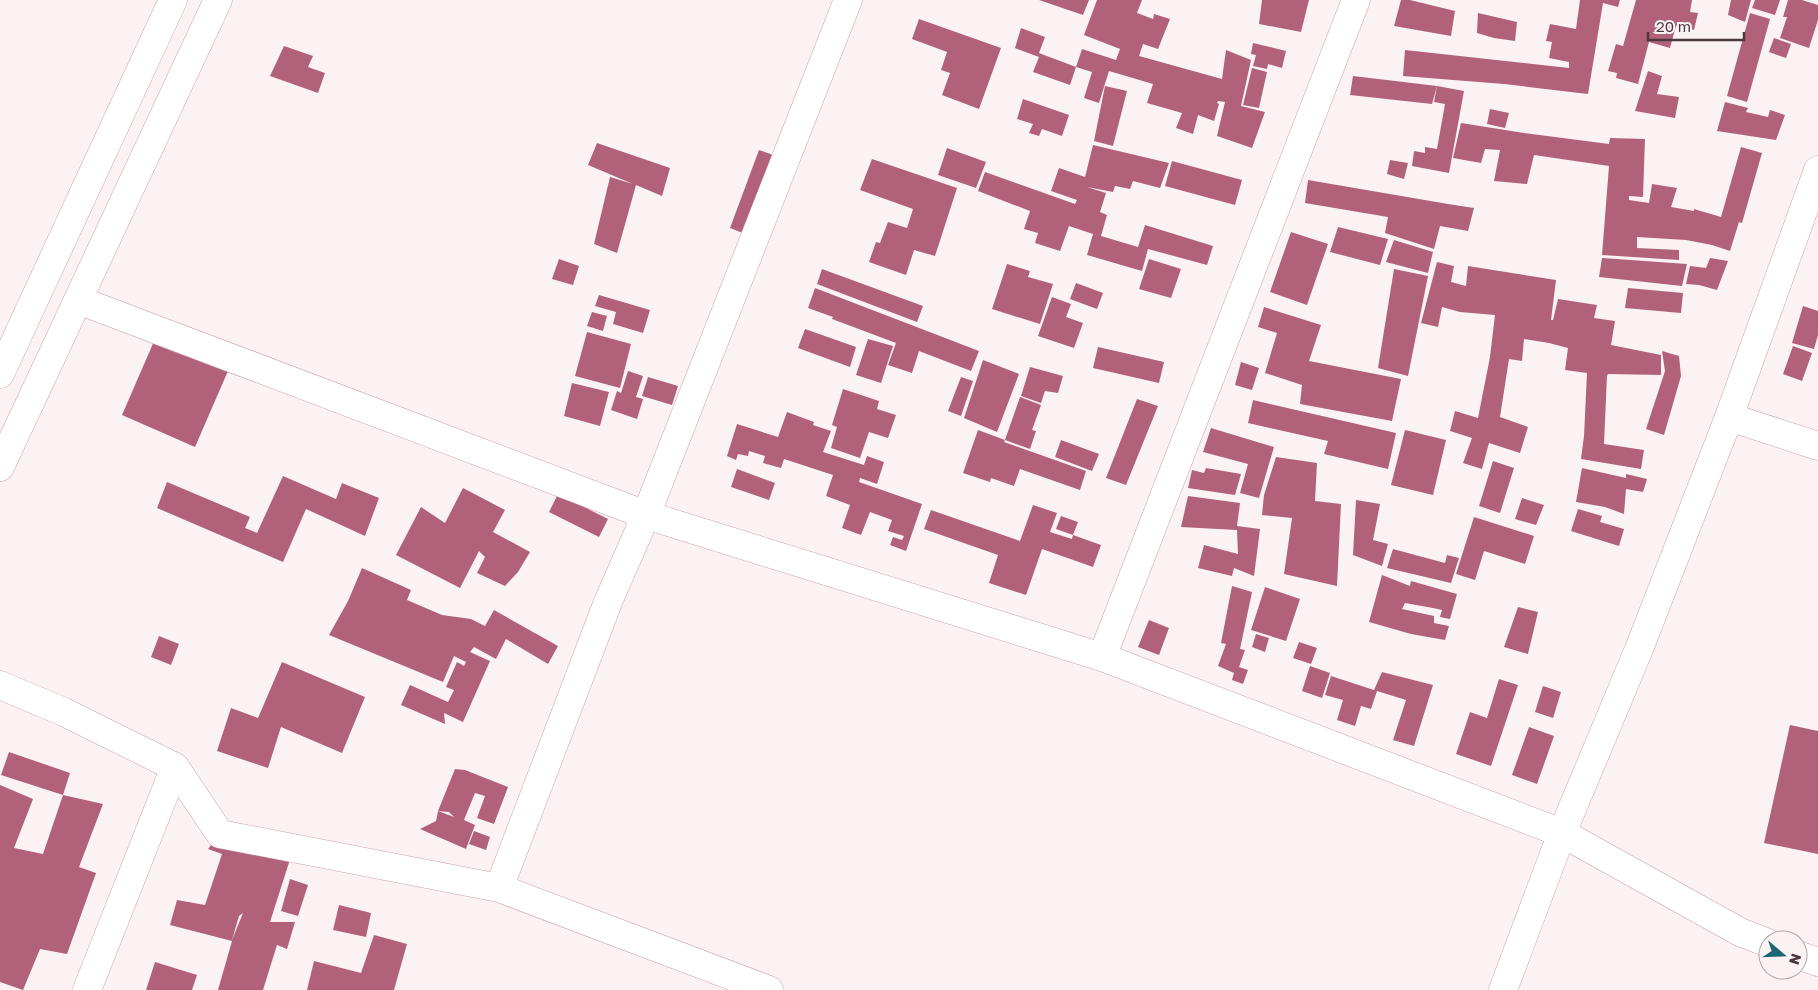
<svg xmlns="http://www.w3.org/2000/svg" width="1818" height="990" viewBox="0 0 1818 990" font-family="'Golos Text',sans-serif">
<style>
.building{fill:#b1627a;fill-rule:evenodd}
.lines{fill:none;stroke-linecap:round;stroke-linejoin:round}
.minor-casing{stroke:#cba3ad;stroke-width:29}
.major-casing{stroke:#cba3ad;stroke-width:29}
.minor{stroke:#fff;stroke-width:28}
.major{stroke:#fff;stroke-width:28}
</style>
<rect width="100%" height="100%" fill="#fbf2f4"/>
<g class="building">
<path d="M1039,0h50l-6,15z"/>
<path d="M1097,0h45l-5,13 16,6 1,-5 16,5 -12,30 -15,-5 -4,12 83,23 4,-29 25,10 -10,46 24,6 -13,36 -35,-12 8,-34 -7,-1 -1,2 2,1 -5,17 -16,-6 -5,19 -17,-6 6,-15 -35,-10 6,-19 -44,-13 -10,32 -15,-5 8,-26 -16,-5 6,-18 34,11 4,-11 -36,-14z"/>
<path d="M1262,0h47l-8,32 -42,-8z"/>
<path d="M1401,0h9l45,11 -4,25 -57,-10z"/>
<path d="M1580,0h40l-2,7 -15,-4 -15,91 -84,-10 -101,-8 2,-26 164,18v-6l-20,-4 3,-16 -6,-1 4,-17 26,5z"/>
<path d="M1636,0h56l-2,12 8,1 -4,17 -18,-4 -6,22 -21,-6 -11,42 -22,-6 1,-5 -9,-2 8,-27 7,2z"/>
<path d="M1731,0h20l-6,22 -17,-7z"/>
<path d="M1755,0h25l-5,15 -23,-7z"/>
<path d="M1788,0h14l16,5v15l-9,28 -29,-10 7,-21h-4z"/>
<path d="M1478,13l39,9 -2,19 -21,-3 -17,-5z"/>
<path d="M1750,13l20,6 -23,83 -20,-6z"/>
<path d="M919,19l82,29 -22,61 -37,-14 8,-22 -9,-3 6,-18 -35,-13z"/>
<path d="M1021,28l24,9 -6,16 37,14 -6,18 -37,-13 6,-15 -24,-9z"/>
<path d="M1774,38l17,6 -5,14 -17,-6z"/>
<path d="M1253,43l33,8 -4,17 -14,-4 -1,5 -14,-3 3,-11 -5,-1z"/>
<path d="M284,46l29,10 -5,11 17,6 -7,20 -48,-17z"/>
<path d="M1252,68l15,4 -8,36 -16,-3z"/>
<path d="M1648,71l14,5 -5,18 22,3 -4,21 -40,-7z"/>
<path d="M1353,76l84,10 -5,18 -82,-9z"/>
<path d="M1105,86l22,5 -14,55 -19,-5z"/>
<path d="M1437,86l27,5 -15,82 -37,-7 2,-15 11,2v-6l12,2 8,-45 -11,-2z"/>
<path d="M1023,99l46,16 -7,21 -20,-7 -3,7 -10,-3 4,-9 -16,-5z"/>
<path d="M1725,102l23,6 -2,4 22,5 2,-7 15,5 -9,25 -59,-9z"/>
<path d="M1490,109l19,4 -4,15 -18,-4z"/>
<path d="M1461,123l63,10 85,11 1,-6 35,1 -2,58 -14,-1v4l20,3 3,-19 25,4 -6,19 23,4v-2l27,8 20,-70 21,6 -20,70 -3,-1 -9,29 -18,-6 -26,-5 -49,-3v11l42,2v10l-77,-5 7,-89 -75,-11 -7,29 -33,-3 6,-31 -15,-1 -4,14 -28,-5z"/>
<path d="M597,143l73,25 -8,28 -26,-11 -19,68 -23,-9 16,-67 23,7 -45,-19z"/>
<path d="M1093,145l76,18 -9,25 -27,-7 -3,8 -15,-3 -2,6 -26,-5 19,6 -6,19 7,3 -6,21 37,11 7,-22 68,21 -6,19 -59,-16 -6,22 -55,-16 6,-21 -24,-8 -9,25 -25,-8 3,-10 -14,-4 6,-18 -52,-20 7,-19 90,32 2,-4 -26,-9 8,-23 26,9z"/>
<path d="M947,148l39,14 -10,26 -38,-13z"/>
<path d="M759,150l36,13 -29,79 -36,-14z"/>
<path d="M872,159l85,29 -22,68 -21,-6 -8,25 -37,-13 7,-20 4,1 8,-21 19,6 6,-19 -53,-19z"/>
<path d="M1390,160l18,3 -4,16 -17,-5z"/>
<path d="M1172,161l70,19 -7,25 -70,-19z"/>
<path d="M1308,180l140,24 26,4 -6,23 -28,-5 -6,23 -49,-16 3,-16 -83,-14z"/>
<path d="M1338,227l50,12 -8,26 -50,-13z"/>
<path d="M1291,232l37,12 -21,61 -37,-13z"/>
<path d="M1394,240l39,12 -5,21 -42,-11z"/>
<path d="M1602,258l85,6 -5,22 -83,-9z"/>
<path d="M1710,258l18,3 -11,29 -18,-5 -13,-1 4,-18 16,2z"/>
<path d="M559,259l20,7 -6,19 -21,-6z"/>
<path d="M1149,259l32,10 -10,29 -32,-9z"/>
<path d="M1437,262l17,4 -3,16 15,4 2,-20 88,14 -5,40h2l5,-21 39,6 -3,13 21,3 -4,24 50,10v20l-53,-1 -1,2 -3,68 40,6 -3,19 -60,-10 3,-23 3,-63 -22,-3 3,-22 -19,-5 -25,-4 -2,22 -13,-2 -9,58 28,10 -8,26 -31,-10 -7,26 -19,-6 9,-25 -22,-7 5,-20 23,7 12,-61 5,-42 -35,-3 -18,-5 -4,20 -17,-4z"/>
<path d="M1007,264l23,7 -2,6 25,7 -13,40 -48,-15z"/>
<path d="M822,269l101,37 -6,16 -100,-38z"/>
<path d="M1394,269l34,7 -20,100 -30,-8z"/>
<path d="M1076,283l27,10 -6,16 -27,-10z"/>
<path d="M815,288l164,63 -8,20 -52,-20 -7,22 -24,-8 8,-22 -64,-24 1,-2 -25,-9z"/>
<path d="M1628,288l55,5 -2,20 -56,-5z"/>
<path d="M599,295l51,15 -7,23 -30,-9 3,-12 -21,-6z"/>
<path d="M1052,297l19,7 -5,13 17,6 -9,25 -36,-12z"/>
<path d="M1803,306l15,5v24l-4,14 -22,-6z"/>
<path d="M1264,307l57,18 -12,36 92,18 -9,42 -92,-17 2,-19 -37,-12 12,-40 -19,-6z"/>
<path d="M592,312l15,4 -4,15 -16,-5z"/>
<path d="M805,329l51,18 -6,20 -52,-19z"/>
<path d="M587,332l44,12 -11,44 -45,-12z"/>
<path d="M155,339l73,32 -33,76 -73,-32z"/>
<path d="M868,339l25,7 -12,37 -25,-8z"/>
<path d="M1793,346l19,7 -10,28 -19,-7z"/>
<path d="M1098,347l66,15 -5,21 -66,-15z"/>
<path d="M1662,351l17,5 2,20 -17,59 -18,-6 19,-58z"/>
<path d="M983,360l36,14 -22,58 -33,-14z"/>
<path d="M1241,362l18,6 -7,22 -17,-5z"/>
<path d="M1030,367l33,9 -5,17 -13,-2 -4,12 -20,-7z"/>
<path d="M628,371l15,5 -7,21 7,2 -6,20 -26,-9 6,-19 4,2z"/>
<path d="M648,377l30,9 -6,19 -30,-9z"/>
<path d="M961,377l12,4 -12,35 -13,-5z"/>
<path d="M572,383l37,9 -9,34 -36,-10z"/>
<path d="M843,389l36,12 -2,8 19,6 -8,23 -19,-6 -9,26 -29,-10 6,-21 -5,-2z"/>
<path d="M1020,397l21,8 -9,25 4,1 -6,18 -25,-9z"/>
<path d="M1137,399l21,7 -32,79 -20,-7z"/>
<path d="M1253,400l143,33 -8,36 -64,-15 4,-13 -80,-18z"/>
<path d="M787,412l27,10 -1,3 18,6 -8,21 41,13 3,-9 17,6 -7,22 -17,-6 -1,4 63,22 -16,47 -16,-6 3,-8 9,3 2,-4 -16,-5 4,-11 -22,-8 -9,23 -19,-7 8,-23 -24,-9 7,-21 -49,-16 -3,9 -18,-5 2,-7 -16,-5 -1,5 -10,-2 -2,6 -9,-4 10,-32 41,13z"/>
<path d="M1211,428l63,19 -15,51 -19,-5 8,-29 -45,-12z"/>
<path d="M978,430l27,10 -1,2 82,29 -6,19 -60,-21 -6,17 -23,-8 -1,4 -27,-9z"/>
<path d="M1405,430l41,10 -13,55 -42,-10z"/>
<path d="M1061,440l38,14 -7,17 -37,-14z"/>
<path d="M1276,457l41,6 -2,38 26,3 -4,82 -53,-12 8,-56 -30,-3 2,-20z"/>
<path d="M1493,461l21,7 -14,45 -21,-7z"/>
<path d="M1206,468l35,6 -6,21 -47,-7 4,-18 12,3z"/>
<path d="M1582,468l44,10v-4l21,5 -4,13 -17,-3 -2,25 -19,-7 -29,-5z"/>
<path d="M737,469l38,14 -6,17 -38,-13z"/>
<path d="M283,476l53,23 6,-16 37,15 -14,38 -59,-27 -23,53 -126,-54 10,-26 83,35 -5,11 12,5z"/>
<path d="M463,488l42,22 -12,22 37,20 -12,20 -13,14 -28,-13 8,-16 -6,-6 -19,37 -64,-33 25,-48 24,16z"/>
<path d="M558,494l50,25 -9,18 -50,-25z"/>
<path d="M1188,496l52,7 -3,23 23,3 -6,47 -20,-8 -2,8 -34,-8 6,-23 34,9 -1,-24 -56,-3z"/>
<path d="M1522,498l22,7 -8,20 -21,-6z"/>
<path d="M1356,500l24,4 -7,36 15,4 -6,22 -29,-11z"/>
<path d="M1033,505l24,8 -7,19 22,7 1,-4 28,10 -8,22 -51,-18 -16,46 -37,-12 9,-28 -74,-26 7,-19 89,31z"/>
<path d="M1578,509l24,7 -2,6 24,7 -5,17 -48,-15z"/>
<path d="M1061,516l17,6 -5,13 -17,-6z"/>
<path d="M1474,517l60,19 -9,28 -41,-13 -9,29 -19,-6z"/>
<path d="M1393,549l52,14 2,-8 12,3 -8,25 -64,-15z"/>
<path d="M362,568l49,22 -4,10 35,15 29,4 14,7 9,-16 64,36 -10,18 -42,-25 -10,20 -22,-12 -4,5 20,9 -27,61 -19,-9 1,11 -44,-19 9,-20 38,17 6,-12 -8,-3 11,-25 7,4 2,-4 -12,-6 -11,26 -114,-47 19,-34z"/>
<path d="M1382,575l28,11 1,-5 46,13 -7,25 -10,-2 2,-7 -9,-2 -28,-5 -3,6 32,7v7l15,3 -4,14 -34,-6 -42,-12z"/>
<path d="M1232,586l20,6 -12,57 5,1 -6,17 9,3 -5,14 -11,-4 2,-7 -16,-7 8,-22 -5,-1z"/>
<path d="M1265,587l35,12 -14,42 -35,-11z"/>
<path d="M1518,607l20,5 -10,42 -24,-7z"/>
<path d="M1149,620l20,8 -10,27 -21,-8z"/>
<path d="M1256,634l13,4 -4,14 -13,-5z"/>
<path d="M159,636l20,8 -8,21 -20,-8z"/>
<path d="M1299,642l18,6 -6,16 -18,-6z"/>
<path d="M282,662l83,35 -23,56 -61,-26 -13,41 -51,-17 14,-43 27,10z"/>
<path d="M1310,666l20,7 -8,25 -20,-7z"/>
<path d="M1382,672l51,13 -19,61 -21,-6 13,-40 -29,-9 -6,18 -10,-3 -6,20 -18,-6 6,-20 -18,-5 6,-19 43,14z"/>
<path d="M1499,679l19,6 -27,81 -35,-12 14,-42 17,6z"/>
<path d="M1543,686l18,6 -8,26 -18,-6z"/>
<path d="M1790,725l28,6v123l-54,-11z"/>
<path d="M1529,727l25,9 -17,48 -25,-9z"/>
<path d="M9,752l61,21 -7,22 -62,-20z"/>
<path d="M455,769l10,1 43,17 -14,37 -17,-6 8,-22 -10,-3 -11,27 11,5 -9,24 -46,-20 16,-8 2,-10 16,6 -5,-5 -11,-1z"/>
<path d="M0,785l33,14 -19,49 29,6 20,-59 40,9 -24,63 17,6 -29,81 -27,-5 -17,41 -23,-8z"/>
<path d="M474,831l16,6 -4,13 -17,-6z"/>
<path d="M220,834l73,16 -23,72h25l-8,27 -10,-4 -14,45h-45l14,-49 -62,-16 7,-25 28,5 17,-51 -14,-5zM243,913l-11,27 7,-24z"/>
<path d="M290,879l18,6 -10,31 -17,-5z"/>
<path d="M339,905l32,8 -5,24 -33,-7z"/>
<path d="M374,935l33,9 -13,46h-87l7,-29 47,12z"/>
<path d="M155,962l42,13 -5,15h-46z"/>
</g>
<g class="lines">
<defs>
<g id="minor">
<path d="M78,300l568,215 456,142 460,176 178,99 28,11"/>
<path d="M1729,417l89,29"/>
<path d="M1102,657l254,-657"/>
<path d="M0,685l64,27 111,55 45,67 279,54 270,102"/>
<path d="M499,888l109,-286 38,-87 202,-515"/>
<path d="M1798,955l20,7"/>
<path d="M87,990l88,-223"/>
<path d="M1503,990l59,-157 77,-184 90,-232 89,-247"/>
</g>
<g id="major">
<path d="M0,374l173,-374"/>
<path d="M0,467l218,-467"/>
</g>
</defs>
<use href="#minor" class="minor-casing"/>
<use href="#major" class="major-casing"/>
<use href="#minor" class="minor"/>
<use href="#major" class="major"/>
</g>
<g transform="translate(1783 955) rotate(109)"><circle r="24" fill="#fbf2f4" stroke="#b4a8aa"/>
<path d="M0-4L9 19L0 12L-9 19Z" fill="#1d6673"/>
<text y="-8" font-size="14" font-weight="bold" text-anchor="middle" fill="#49383c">N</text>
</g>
<path d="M1648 32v8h96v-8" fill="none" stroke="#49383c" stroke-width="2.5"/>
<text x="1656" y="32" font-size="15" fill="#49383c" stroke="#fbf2f4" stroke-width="4" paint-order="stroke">20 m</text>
</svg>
